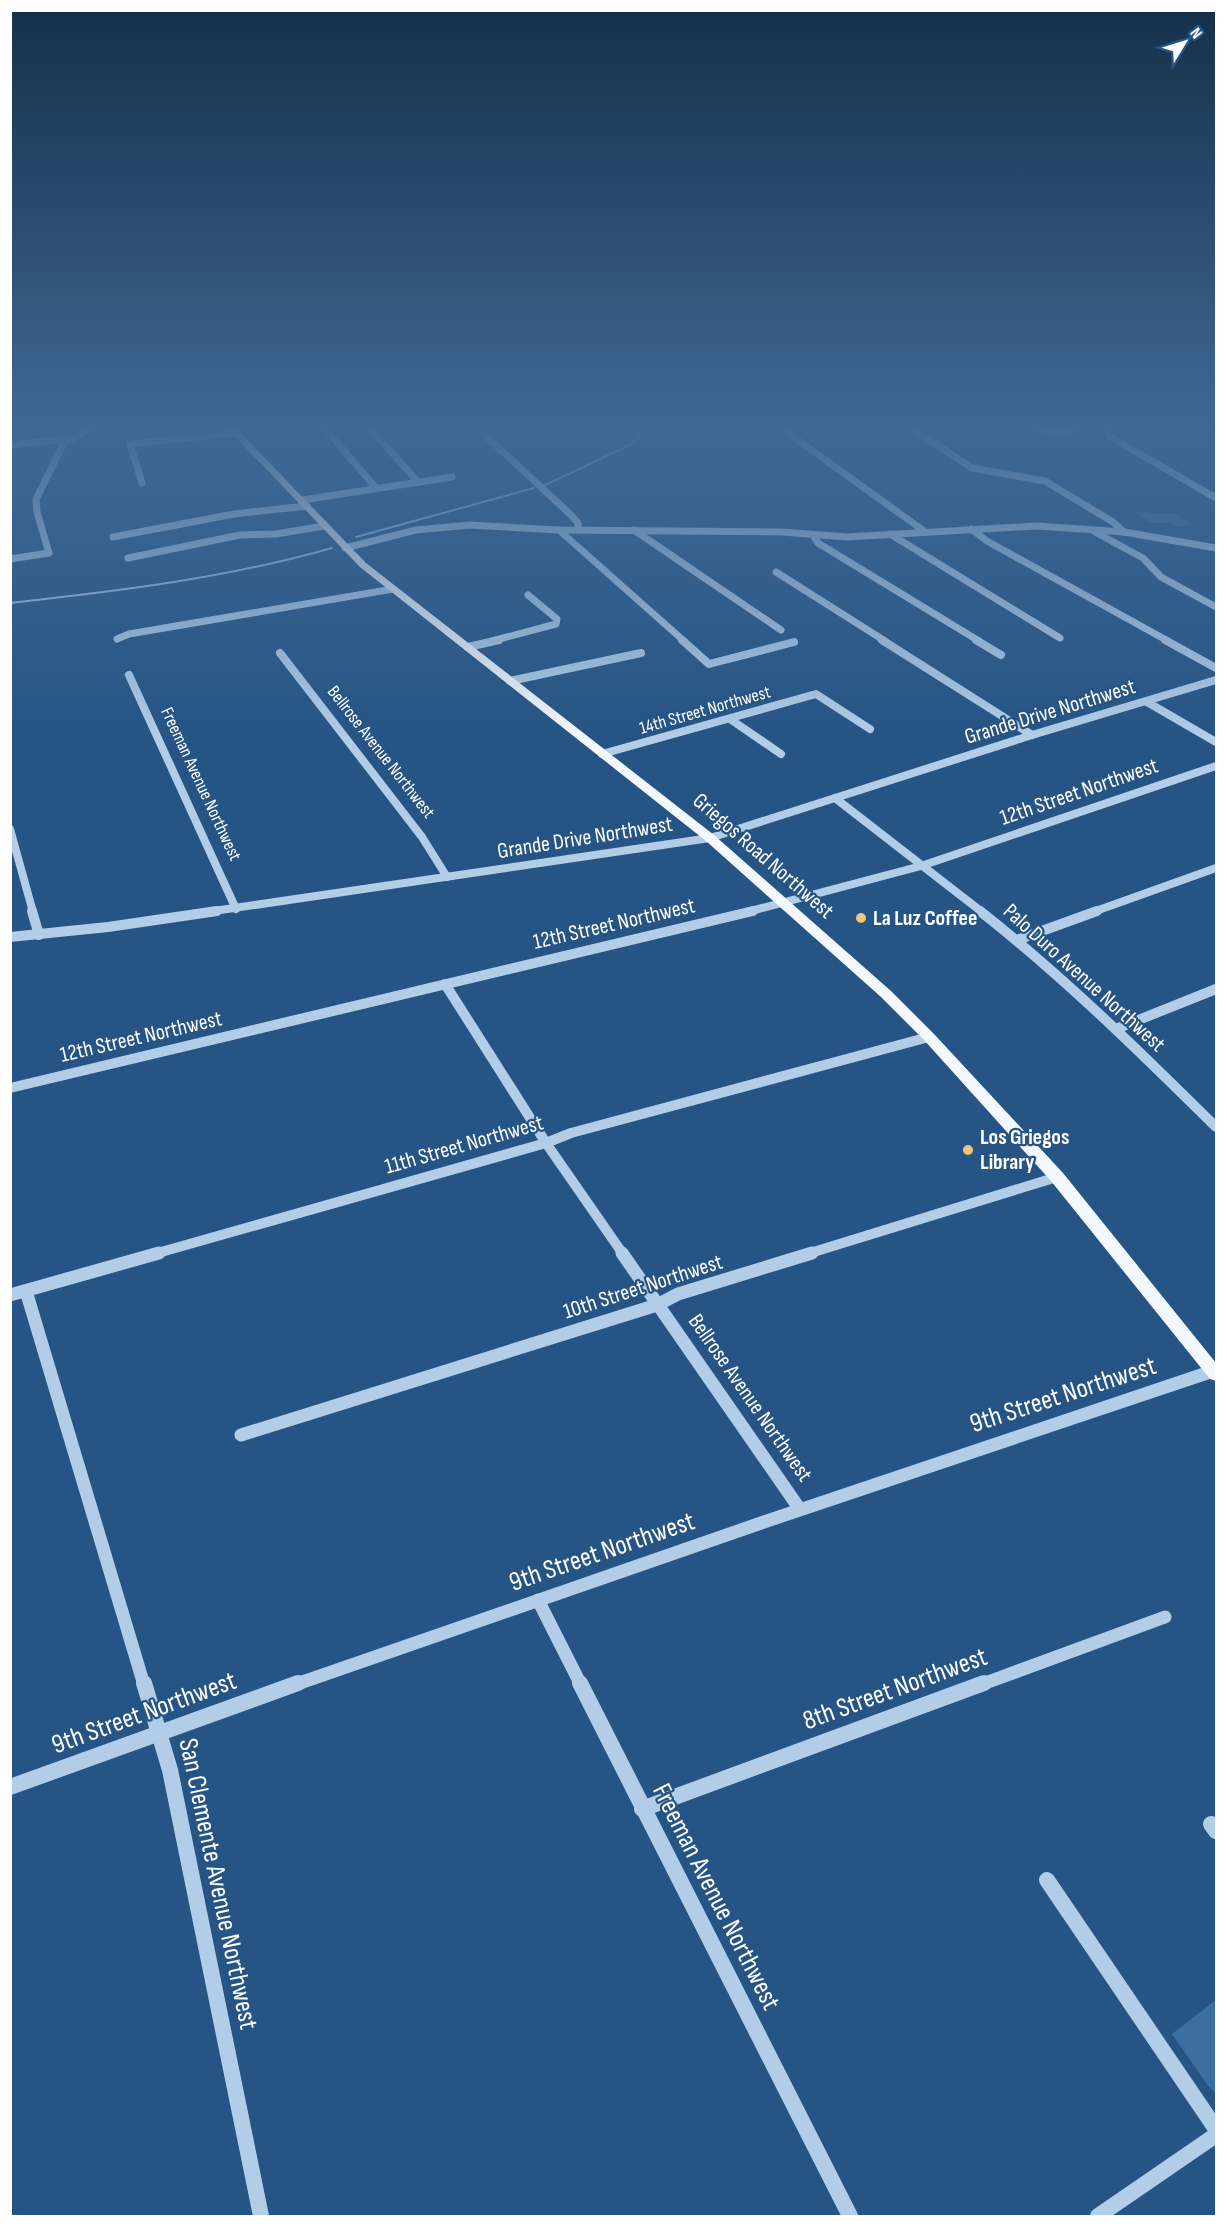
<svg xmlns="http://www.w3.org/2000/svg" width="1227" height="2227" font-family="'Sofia Sans Condensed',sans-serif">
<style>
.green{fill:#3b6fa2}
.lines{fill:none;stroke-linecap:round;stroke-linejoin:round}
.stream{stroke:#a5c8e8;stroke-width:2}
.minor-far4{stroke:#b1cde8;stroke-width:7}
.minor-far3{stroke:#b1cde8;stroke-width:8}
.minor-far2{stroke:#b1cde8;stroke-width:10}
.minor-far1{stroke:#b1cde8;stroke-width:13}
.minor{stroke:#b1cde8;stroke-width:16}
.major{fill:#f3f8fe;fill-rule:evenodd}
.poi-dot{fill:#f1c676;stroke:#265585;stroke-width:2}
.labels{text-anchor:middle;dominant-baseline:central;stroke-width:4.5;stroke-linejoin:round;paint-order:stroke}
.far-street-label{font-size:18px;fill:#fff;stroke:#265585}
.street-label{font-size:22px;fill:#fff;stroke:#265585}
.poi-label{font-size:22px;font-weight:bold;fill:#fff;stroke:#265585;text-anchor:start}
.near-street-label{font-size:27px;fill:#fff;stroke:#265585}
</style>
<rect width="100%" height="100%" fill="#265585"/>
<g class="green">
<path d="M1145 511 1156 514 1173 513 1193 525 1177 527 1170 523H1152L1135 512Z"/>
<path d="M1216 2000V2093L1209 2087 1172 2034Z"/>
</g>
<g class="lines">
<g class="stream">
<path d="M543 486 632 444 649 425"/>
<path d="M356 537 534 488"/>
<path d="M10 603C118 591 227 578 332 548"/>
</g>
<g class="minor-far4">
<path d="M322 425 376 488"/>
<path d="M367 425 418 482"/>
<path d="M474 425 571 515 578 523V530"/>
<path d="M777 425 924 531"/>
<path d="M907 425 972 468 1045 481 1113 522 1124 532"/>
<path d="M1026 425 1049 432 1073 431 1078 425"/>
<path d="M1086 425H1101"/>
<path d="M1104 425 1109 436 1216 498"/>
<path d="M10 445 69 439"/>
<path d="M142 483 130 444 235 433"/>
<path d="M302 500 452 477"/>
<path d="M971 529 987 541 1168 641"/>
<path d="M559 530 684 641"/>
<path d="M634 530 781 630"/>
<path d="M1095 532 1143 558 1161 577 1216 607"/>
<path d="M890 534 1060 638"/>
<path d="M813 535 818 543 979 641"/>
<path d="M113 537 234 514 307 506"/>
<path d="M345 548 416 530 470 525 559 530 782 532 847 537 1037 526 1124 532 1216 548"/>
<path d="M128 558 240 535 276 534 324 526"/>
<path d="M10 559 49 553 37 512 36 499 64 443 98 425"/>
<path d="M776 572 885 641"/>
<path d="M117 639 129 634 393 589"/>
<path d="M492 641 556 624 557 619 528 595"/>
</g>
<g class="minor-far3">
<path d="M682 640 709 664 794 642"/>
<path d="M882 640 1032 735"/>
<path d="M976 640 1001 655"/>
<path d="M1165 640 1216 668"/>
<path d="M468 647 499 640"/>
<path d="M280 653 422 837 447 877"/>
<path d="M129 675 236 909"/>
<path d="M510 681 641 653"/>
<path d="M1147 702 1216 742"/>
<path d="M730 719 781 754"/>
<path d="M602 754 816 694 870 729"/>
<path d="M835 798 982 912"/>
<path d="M10 829 33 912"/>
<path d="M207 912 710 838 1032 735 1216 680"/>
<path d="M747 912 921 866 1216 766"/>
<path d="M1093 912 1216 868"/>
</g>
<g class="minor-far2">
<path d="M32 911 39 935"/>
<path d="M980 911C1064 977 1140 1052 1216 1127"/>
<path d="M10 937 108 927 217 911"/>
<path d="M1017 940 1097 911"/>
<path d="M445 984 546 1143 623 1254"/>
<path d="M1116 1029 1216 989"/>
<path d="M10 1088 753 911"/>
<path d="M154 1254 546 1143 571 1133 929 1037"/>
<path d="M807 1254 1057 1177"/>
</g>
<g class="minor-far1">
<path d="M622 1253 799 1508"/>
<path d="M26 1291 144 1685"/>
<path d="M10 1295 159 1253"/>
<path d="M241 1435 657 1305 678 1294 812 1253"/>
<path d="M538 1600 581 1685"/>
<path d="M294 1685 761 1523 1213 1371"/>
<path d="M980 1685 1165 1617"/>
</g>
<g class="minor">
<path d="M144 1683 170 1770 261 2216"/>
<path d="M580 1683 850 2216"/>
<path d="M10 1787 298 1683"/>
<path d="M642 1809 984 1683"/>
<path d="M1211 1824 1216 1831"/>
<path d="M1047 1880 1216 2129"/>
<path d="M1098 2216 1216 2135"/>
</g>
<path class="major" d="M224 425H233L366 563 714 835 891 991 934 1034 1063 1173 1216 1363V1381L1210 1379 1051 1181 924 1040 881 997 706 841 360 567Z"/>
</g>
<linearGradient id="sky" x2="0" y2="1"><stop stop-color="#152f49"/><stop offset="0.58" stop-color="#416894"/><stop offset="1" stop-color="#416894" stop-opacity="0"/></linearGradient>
<rect width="1227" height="737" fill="url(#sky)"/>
<g class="poi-dot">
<circle cx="861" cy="918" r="6"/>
<circle cx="968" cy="1150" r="6"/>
</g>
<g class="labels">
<g class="far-street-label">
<text transform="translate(705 710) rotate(-16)">14th Street Northwest</text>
<text transform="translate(381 752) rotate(52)">Bellrose Avenue Northwest</text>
<text transform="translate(201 784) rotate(65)">Freeman Avenue Northwest</text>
</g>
<g class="street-label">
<text transform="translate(1050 712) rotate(-17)">Grande Drive Northwest</text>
<text transform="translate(1079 792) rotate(-19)">12th Street Northwest</text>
<text transform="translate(585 838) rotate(-9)">Grande Drive Northwest</text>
<text transform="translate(763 856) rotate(41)">Griegos Road Northwest</text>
<text transform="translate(614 924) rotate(-13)">12th Street Northwest</text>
<text transform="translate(1084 978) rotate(42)">Palo Duro Avenue Northwest</text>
<text transform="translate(141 1037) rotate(-13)">12th Street Northwest</text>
<text transform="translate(464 1145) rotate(-16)">11th Street Northwest</text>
<text transform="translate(643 1287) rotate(-18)">10th Street Northwest</text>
<text transform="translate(750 1398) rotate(55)">Bellrose Avenue Northwest</text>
</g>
<g class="poi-label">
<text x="873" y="918">La Luz Coffee</text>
<text x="980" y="1137">Los Griegos<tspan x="980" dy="25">Library</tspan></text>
</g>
<g class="near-street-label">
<text transform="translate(1063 1395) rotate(-18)">9th Street Northwest</text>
<text transform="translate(602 1552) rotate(-19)">9th Street Northwest</text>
<text transform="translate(895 1689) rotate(-20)">8th Street Northwest</text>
<text transform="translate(144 1713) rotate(-20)">9th Street Northwest</text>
<text transform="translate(218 1884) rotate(78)">San Clemente Avenue Northwest</text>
<text transform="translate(716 1897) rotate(63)">Freeman Avenue Northwest</text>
</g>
</g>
<rect width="1227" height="2227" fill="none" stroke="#ffffff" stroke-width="24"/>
<g transform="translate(1185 42) rotate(52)" stroke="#265585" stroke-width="4.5" paint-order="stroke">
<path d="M0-4.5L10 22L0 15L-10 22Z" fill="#ffffff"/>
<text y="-9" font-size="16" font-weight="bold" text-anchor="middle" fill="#ffffff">N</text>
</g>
</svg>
